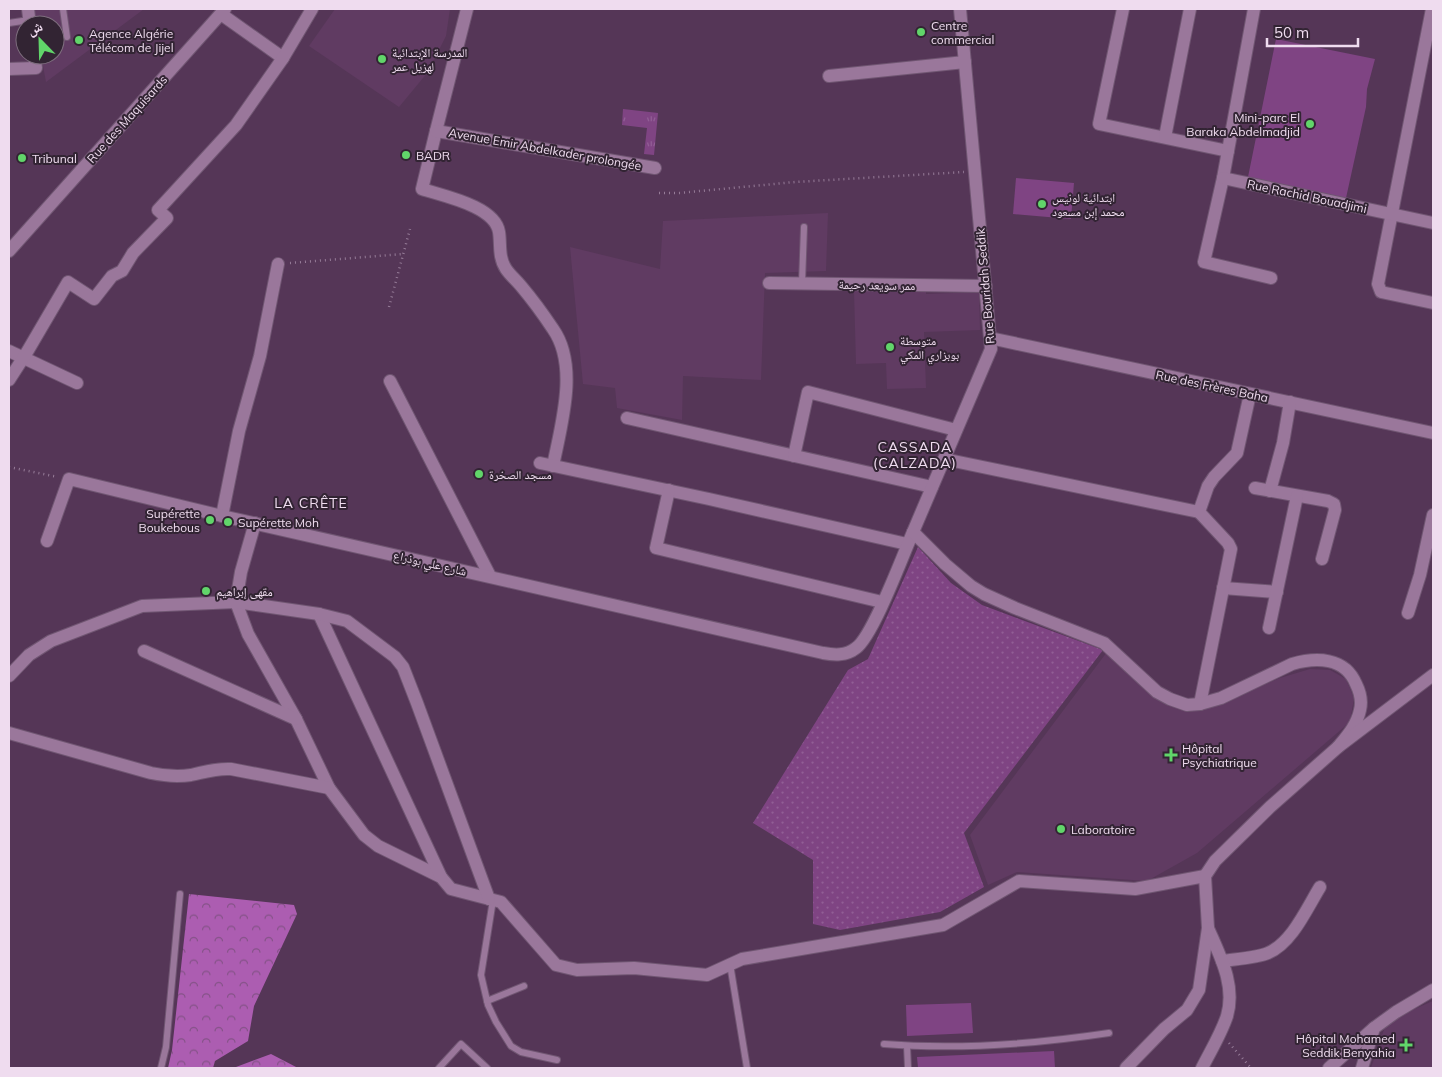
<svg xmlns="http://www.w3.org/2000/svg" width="1442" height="1077" font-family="Mulish,'Noto Naskh Arabic',sans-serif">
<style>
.built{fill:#603b62}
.grass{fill:url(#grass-tufts)}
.forest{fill:url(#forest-crowns)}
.garden{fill:url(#garden-dots)}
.pitch{fill:#7f4483}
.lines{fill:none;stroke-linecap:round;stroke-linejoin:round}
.service-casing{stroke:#705672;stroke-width:8}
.minor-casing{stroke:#705672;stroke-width:14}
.secondary-casing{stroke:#705672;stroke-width:14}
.path{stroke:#967c98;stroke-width:2.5;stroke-dasharray:1 4;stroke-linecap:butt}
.service{stroke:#9a779b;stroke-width:6}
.minor{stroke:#9a779b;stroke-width:12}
.secondary{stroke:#9a779b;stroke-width:12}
.poi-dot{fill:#61d56a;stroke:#322433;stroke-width:2}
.labels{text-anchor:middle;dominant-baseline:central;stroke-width:4;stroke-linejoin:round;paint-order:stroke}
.poi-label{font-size:12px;fill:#efdcef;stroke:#322433;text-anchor:start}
.street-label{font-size:12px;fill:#efdcef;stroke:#322433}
.neighbourhood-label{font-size:14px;letter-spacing:1px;fill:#efdcef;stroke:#322433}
</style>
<defs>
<pattern id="grass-tufts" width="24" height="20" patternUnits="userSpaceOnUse" patternTransform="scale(1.25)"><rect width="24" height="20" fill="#7f4483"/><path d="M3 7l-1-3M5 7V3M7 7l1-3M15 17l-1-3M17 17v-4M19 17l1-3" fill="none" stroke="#915e95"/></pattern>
<pattern id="forest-crowns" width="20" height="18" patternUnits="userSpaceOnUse" patternTransform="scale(1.25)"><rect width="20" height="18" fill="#ac5db1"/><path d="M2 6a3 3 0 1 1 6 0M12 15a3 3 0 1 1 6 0" fill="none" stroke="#845287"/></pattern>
<pattern id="garden-dots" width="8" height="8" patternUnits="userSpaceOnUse" patternTransform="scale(1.25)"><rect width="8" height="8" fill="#7f4483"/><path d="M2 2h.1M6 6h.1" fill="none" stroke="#915e95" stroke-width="1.8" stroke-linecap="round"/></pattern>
</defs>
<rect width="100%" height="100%" fill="#553657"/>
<g class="built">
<path d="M33 9H144L46 82 41 55H55V25H36Z"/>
<path d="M335 9H450L446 36 428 72 399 107 309 46Z"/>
<path d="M828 213 826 271 765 273 761 380 683 376 682 420 617 408 615 388 583 384 570 247 660 269 663 221Z"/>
<path d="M926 289V294L979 292 980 330 924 332 926 388 887 389 886 363 856 364 854 291Z"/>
<path d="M1107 652 1157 698 1206 707 1280 678 1310 669 1330 670 1346 679 1354 698 1350 722 1197 853 1147 881 1017 872 988 885 970 835Z"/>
<path d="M1433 1001V1068H1371L1387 1021Z"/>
</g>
<path class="grass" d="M623 109 658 113 654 155 644 154 647 128 622 125Z"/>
<g class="forest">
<path d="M189 894 294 905 297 914 254 1006 248 1041 215 1061 213 1068H168L172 1050Z"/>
<path d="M271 1054 298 1068H236V1067Z"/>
</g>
<path class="garden" d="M918 547 951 583 982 605 1103 650 964 833 984 887 940 912 840 930 813 924V860L753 823 848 670 868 659Z"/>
<g class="pitch">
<path d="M1276 39 1375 59 1367 89 1366 107 1346 198 1248 177Z"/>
<path d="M1016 178 1074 183 1071 219 1013 214Z"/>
<path d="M971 1003 973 1033 907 1036 906 1005Z"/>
<path d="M1054 1051 1055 1068H918L917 1057Z"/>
</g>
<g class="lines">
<defs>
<g id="service">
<path d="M63 9 67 37"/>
<path d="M9 23 29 20"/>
<path d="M802 283 804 227"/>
<path d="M493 900 481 975 488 1005 496 1022 511 1046 521 1052 557 1060"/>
<path d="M730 964 747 1068"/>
<path d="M487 1001 524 986"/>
<path d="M884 1044C958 1050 1035 1044 1109 1033"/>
<path d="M907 1046 908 1068"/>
<path d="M161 1068 166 1047 180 894"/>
<path d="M439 1068 461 1044 487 1068"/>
</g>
<g id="minor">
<path d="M28 9 30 25"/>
<path d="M467 9 436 131 422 189C443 196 495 206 499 232 501 244 498 257 506 269 510 275 516 280 521 286 532 299 543 314 553 329 579 366 561 425 553 466"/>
<path d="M1123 9 1099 124 1228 151"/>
<path d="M1254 9 1223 178 1204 262 1271 278"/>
<path d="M1432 9 1378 284 1381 292 1433 303"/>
<path d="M221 14 283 58"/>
<path d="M9 69 36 68 34 55"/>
<path d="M829 76 965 62"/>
<path d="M436 131 655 168"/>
<path d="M1165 137 1190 9"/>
<path d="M1223 178 1433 223"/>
<path d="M769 283 986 286"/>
<path d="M990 338 1433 433"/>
<path d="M9 351 77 383"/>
<path d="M9 380 27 352 68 282 94 299 112 276 122 271 133 253 167 218 158 210 236 125 283 58 312 9"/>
<path d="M390 381 490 576"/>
<path d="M627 418 932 487"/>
<path d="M794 456 808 392 956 430"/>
<path d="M944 459 1199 512"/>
<path d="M540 463 709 499 907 544"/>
<path d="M1255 488 1328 501 1334 504 1335 510 1322 559"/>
<path d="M669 490 656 548 882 602"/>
<path d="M1270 491 1283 443 1290 402"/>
<path d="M222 516 239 431 260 356 278 264"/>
<path d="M255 523 241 572 236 602 248 634 296 719 329 788 364 835 378 846 441 877 451 889 501 902 556 965 577 970 634 968 707 975 742 959 943 925 1019 881 1135 889 1205 876"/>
<path d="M47 541 69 479 222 516 823 653C834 655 846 656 856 648 873 636 903 555 913 532"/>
<path d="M1223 588 1277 592"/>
<path d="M1408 613 1420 575 1433 515"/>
<path d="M319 614 441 877"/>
<path d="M1269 628 1297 496"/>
<path d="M144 651 296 719"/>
<path d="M9 676 29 655 51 641 142 606 236 602 319 614 347 621 395 657 403 667 417 703 489 899"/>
<path d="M1200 704 1231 549 1228 543 1199 512 1208 486 1214 477 1237 453 1250 394"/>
<path d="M9 733 151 773C165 776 178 777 191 775 205 772 216 768 231 769L329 788"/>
<path d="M1222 961C1235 959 1257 958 1268 953 1292 943 1307 908 1320 887"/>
<path d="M1362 1068 1374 1028"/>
</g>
<g id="secondary">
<path d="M960 9 991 349 913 532 945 564 971 586 984 594 1015 608 1104 643 1157 692 1170 699 1187 705 1200 704 1221 698 1292 664C1316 657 1345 657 1356 684 1360 692 1362 702 1360 710 1357 725 1347 736 1338 747"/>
<path d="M9 251 225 9"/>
<path d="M1126 1068 1164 1029 1187 1010 1199 990 1208 928 1205 876 1215 861 1270 807 1338 747 1433 675"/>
<path d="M1202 1068C1210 1052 1221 1034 1227 1016 1236 985 1220 956 1208 928"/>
<path d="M1329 1068 1374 1028 1396 1012 1433 990"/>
</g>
</defs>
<use href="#service" class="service-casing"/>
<use href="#minor" class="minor-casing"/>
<use href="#secondary" class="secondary-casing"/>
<g class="path">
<path d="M659 193H679L795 182 964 172"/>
<path d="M290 263 403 254"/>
<path d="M389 307 410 229"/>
<path d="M9 467 58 477"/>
<path d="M1229 1043 1251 1068"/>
</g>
<use href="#service" class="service"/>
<use href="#minor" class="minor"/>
<use href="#secondary" class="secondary"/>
</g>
<g class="poi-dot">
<circle cx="921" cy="32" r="5"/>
<circle cx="79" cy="40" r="5"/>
<circle cx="382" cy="59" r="5"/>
<circle cx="1310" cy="124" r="5"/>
<circle cx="406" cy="155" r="5"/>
<circle cx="22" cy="158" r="5"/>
<circle cx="1042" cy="204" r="5"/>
<circle cx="890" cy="347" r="5"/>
<circle cx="479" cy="474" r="5"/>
<circle cx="210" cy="520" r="5"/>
<circle cx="228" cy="522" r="5"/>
<circle cx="206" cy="591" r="5"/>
<path d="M1168.5 747.5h5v5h5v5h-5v5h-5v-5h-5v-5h5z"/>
<circle cx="1061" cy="829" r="5"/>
<path d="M1403.5 1037.5h5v5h5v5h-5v5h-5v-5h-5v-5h5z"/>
</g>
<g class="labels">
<g class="poi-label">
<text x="931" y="25">Centre<tspan x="931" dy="14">commercial</tspan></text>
<text x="89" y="33">Agence Algérie<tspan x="89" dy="14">Télécom de Jijel</tspan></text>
<text x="392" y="52">المدرسة الإبتدائية<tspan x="392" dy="14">لهزيل عمر</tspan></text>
<text x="1300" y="117" text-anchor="end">Mini-parc El<tspan x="1300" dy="14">Baraka Abdelmadjid</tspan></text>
<text x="416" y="155">BADR</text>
<text x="32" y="158">Tribunal</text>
<text x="1052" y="197">ابتدائية لونيس<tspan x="1052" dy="14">محمد إبن مسعود</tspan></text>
<text x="900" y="340">متوسطة<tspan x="900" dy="14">بوبزاري المكي</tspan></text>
<text x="489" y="474">مسجد الصخرة</text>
<text x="200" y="513" text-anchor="end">Supérette<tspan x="200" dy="14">Boukebous</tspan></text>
<text x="238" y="522">Supérette Moh</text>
<text x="216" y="591">مقهى إبراهيم</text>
<text x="1182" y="748">Hôpital<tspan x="1182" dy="14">Psychiatrique</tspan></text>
<text x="1071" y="829">Laboratoire</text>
<text x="1395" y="1038" text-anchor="end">Hôpital Mohamed<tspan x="1395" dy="14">Seddik Benyahia</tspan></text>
</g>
<g class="street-label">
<text transform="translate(127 119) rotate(-48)">Rue des Maquisards</text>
<text transform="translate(545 149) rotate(10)">Avenue Emir Abdelkader prolongée</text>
<text transform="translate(1307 196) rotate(12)">Rue Rachid Bouadjimi</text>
<text transform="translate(877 285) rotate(1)">ممر سويعد رحيمة</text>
<text transform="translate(985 286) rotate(-95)">Rue Bouridah Seddik</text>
<text transform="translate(1212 386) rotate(12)">Rue des Frères Baha</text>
<text transform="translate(430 563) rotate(13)">شارع علي بوذراع</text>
</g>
<g class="neighbourhood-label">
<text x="915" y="447">CASSADA<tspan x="915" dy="16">(CALZADA)</tspan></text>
<text x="311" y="503">LA CRÊTE</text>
</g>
</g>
<rect width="1442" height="1077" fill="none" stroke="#efdcef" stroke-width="20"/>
<g transform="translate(40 40) rotate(337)"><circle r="24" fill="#322433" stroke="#7e6e7e"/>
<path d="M0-4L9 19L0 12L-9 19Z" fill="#61d56a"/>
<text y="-8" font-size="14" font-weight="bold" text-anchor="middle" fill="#efdcef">ش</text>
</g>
<path d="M1267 38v8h91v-8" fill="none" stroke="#efdcef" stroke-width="2.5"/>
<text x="1274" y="38" font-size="15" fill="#efdcef" stroke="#322433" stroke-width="4" paint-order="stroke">50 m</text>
</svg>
